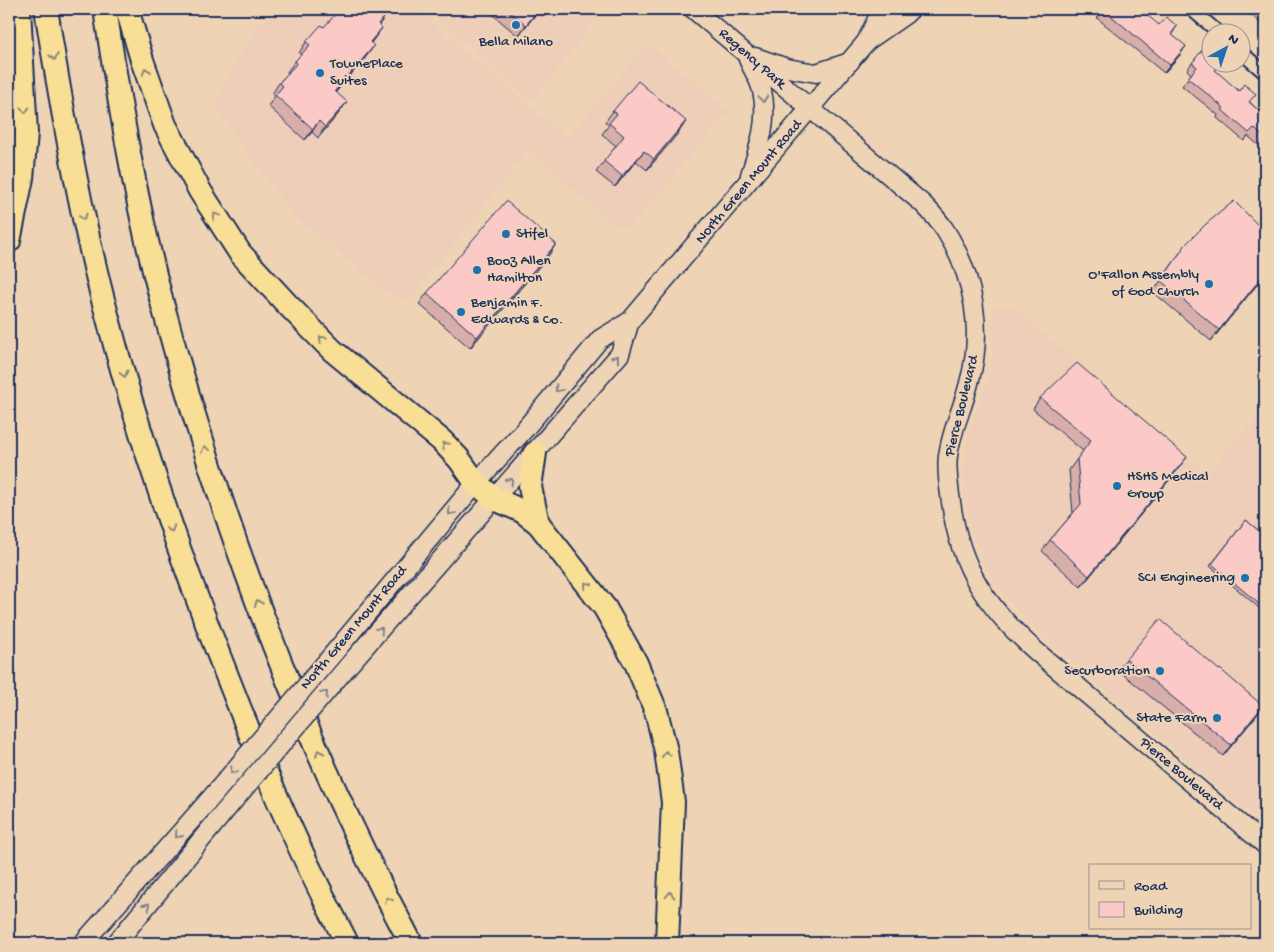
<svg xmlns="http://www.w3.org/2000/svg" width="1274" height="952" font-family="'Gochi Hand',sans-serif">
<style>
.built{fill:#eeceb8}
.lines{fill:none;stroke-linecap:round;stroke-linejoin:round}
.street-casing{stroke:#1b2f5e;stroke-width:16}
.secondary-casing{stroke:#1b2f5e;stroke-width:21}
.highway-casing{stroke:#1b2f5e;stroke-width:26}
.street{stroke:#eed4b5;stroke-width:12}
.secondary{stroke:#eed4b5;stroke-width:18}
.highway{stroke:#f9df96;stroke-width:22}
.secondary-bridge-casing{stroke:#1b2f5e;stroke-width:21;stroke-linecap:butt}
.secondary-bridge{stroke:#eed4b5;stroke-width:18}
.wall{fill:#d8aeab;stroke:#1b2f5e}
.shaded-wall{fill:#b08d8b;stroke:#1b2f5e}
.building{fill:#fbcac7;stroke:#1b2f5e}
.oneway{stroke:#8a877a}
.oneway2{stroke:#84828a}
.poi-dot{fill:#1f6fb2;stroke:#eed4b5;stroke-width:2}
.labels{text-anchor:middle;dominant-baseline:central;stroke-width:4;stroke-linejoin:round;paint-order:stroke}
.poi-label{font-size:15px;fill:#1b2f5e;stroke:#eed4b5;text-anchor:start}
.street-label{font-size:15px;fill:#1b2f5e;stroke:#eed4b5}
</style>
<rect width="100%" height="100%" fill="#eed4b5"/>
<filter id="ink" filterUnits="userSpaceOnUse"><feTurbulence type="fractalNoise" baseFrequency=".02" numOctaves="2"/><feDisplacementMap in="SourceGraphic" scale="10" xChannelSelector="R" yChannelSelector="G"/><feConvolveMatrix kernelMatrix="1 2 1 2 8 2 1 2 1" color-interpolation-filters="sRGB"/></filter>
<g filter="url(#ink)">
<g class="built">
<path d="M268 9H416L567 138 648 43 729 111 630 228 609 222 529 149 414 295 401 304 292 214 216 109 221 86Z"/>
<path d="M426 9H605L533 102Z"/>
<path d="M1012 306 1207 473 1265 407V827L1050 642 1021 615 999 588 985 564 973 535 964 499 963 467 968 433 986 387 992 363V308Z"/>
</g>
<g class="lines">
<defs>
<g id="street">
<path d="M1191 9 1218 32"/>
<path d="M1242 53 1265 73"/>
</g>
<g id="secondary">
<path d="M693 9 923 204C931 212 939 221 945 230 974 276 984 331 969 383 963 408 951 431 948 456 946 471 949 487 951 502 960 569 987 608 1037 652L1265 845"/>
<path d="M867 41 906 14 911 9"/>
<path d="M755 57 787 68 816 73 850 62"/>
<path d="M748 59C752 69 760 80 762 91 769 119 759 148 750 175"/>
<path d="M333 654 476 483 524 430 600 339 630 321 866 42 882 9"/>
<path d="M348 666 620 354 630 321"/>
<path d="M83 943 210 799"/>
<path d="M116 943 225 811"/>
</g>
<g id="highway">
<path d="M46 9C61 105 78 201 102 296 136 429 180 559 231 686 265 774 303 860 347 943"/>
<path d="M105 9C120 108 137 209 163 306 222 526 303 743 411 943"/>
<path d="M127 9 142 60 165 125 200 191 240 253 286 303 332 350 442 441 459 459 476 483 495 499 522 511 538 523 605 608 636 663 656 711 666 751 673 802 667 943"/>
<path d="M9 241 22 178 26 133 19 9"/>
<path d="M535 453 530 487 538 523"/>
</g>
</defs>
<use href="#street" class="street-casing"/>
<use href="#secondary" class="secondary-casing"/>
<use href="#highway" class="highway-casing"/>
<use href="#street" class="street"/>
<use href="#secondary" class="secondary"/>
<use href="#highway" class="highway"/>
<defs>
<g id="secondary-bridge">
<path d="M210 799 333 654"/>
<path d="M225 811 348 666"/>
</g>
</defs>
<use href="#secondary-bridge" class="secondary-bridge-casing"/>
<use href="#secondary-bridge" class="secondary-bridge"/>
</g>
<g class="wall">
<path d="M496 9H540L518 36 492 14Z"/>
<path d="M1104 9 1159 25 1177 26 1172 34 1180 55 1164 73 1097 18Z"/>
<path d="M1244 9H1265V27Z"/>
<path d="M386 15 379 25 374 39 371 43 366 57 336 92 339 113 318 138 312 132 305 140 268 106 275 96 272 94 279 83 288 73 287 72 295 61 301 55 299 53 306 42 324 27Z"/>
<path d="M1192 63 1220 64 1215 71 1265 116V151L1248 136 1244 141 1217 118 1218 115 1182 86 1191 74 1187 70Z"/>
<path d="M613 111 686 121 679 132 647 170 636 161 615 187 596 172 616 146 602 134 609 125 605 122Z"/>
<path d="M1257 224 1265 231V275L1211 341 1153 292 1186 244Z"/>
<path d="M549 255 470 348 419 304 427 293Z"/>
<path d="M1040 398 1179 468 1081 587 1042 551 1050 540 1073 513 1069 470 1083 451 1033 409Z"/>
<path d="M1246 520 1265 536V613L1210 566Z"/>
<path d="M1126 659 1263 706 1256 716 1223 756 1118 670Z"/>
</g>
<g class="shaded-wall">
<path d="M539 9H540L518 36 526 25Z"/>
<path d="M382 28 374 39 362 53 370 42Z"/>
<path d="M374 46 366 57 327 102 335 91Z"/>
<path d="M1186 46 1180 55 1164 73 1170 65Z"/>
<path d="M347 102 339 113 318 138 325 127Z"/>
<path d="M319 121 312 132 305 140 313 129Z"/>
<path d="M686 121 679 132 647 170 654 159Z"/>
<path d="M644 151 636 161 615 187 622 176Z"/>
<path d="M556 244 549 255 470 348 477 337Z"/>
<path d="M1265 273V275L1211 341 1219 330Z"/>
<path d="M1187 457 1179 468 1081 587 1089 576Z"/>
<path d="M1263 706 1256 716 1223 756 1231 745Z"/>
</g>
<g class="building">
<path d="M340 9H378L386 15 378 24 382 28 370 42 374 46 335 91 347 102 325 127 319 121 313 129 275 95 283 86 279 83 297 63 295 61 310 45 306 42 321 25 324 27Z"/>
<path d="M506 9H539L526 25Z"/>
<path d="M1103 9H1140L1159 25 1166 17 1177 26 1171 34 1186 46 1170 65Z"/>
<path d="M1258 9H1265V15Z"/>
<path d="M1202 50 1212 57V62H1218L1220 64 1215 70 1239 91 1244 84 1256 94 1249 102 1265 116V139L1254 128 1249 133 1222 110 1224 108 1188 78 1197 67 1192 63Z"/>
<path d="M638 81 686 121 654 159 644 151 622 176 604 161 624 136 609 123 617 114 613 111Z"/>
<path d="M506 201 556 244 477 337 427 293Z"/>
<path d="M1234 201 1257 224 1265 231V273L1219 330 1161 281 1186 244 1206 224Z"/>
<path d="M1077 363 1187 457 1089 576 1050 540 1081 504 1077 459 1091 440 1040 398Z"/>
<path d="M1246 520 1265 536V609L1212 564Z"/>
<path d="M1160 619 1219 670 1220 669 1263 706 1231 745 1126 659Z"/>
</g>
<defs><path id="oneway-chevron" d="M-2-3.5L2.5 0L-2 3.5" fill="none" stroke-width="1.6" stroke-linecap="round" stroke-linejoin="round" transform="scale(1.25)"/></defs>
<g class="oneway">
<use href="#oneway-chevron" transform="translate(54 57) rotate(80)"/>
<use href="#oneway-chevron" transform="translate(146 71) rotate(-110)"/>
<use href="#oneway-chevron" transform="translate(25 110) rotate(88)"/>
<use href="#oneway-chevron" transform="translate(216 216) rotate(-123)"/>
<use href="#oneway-chevron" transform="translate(83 217) rotate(77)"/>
<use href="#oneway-chevron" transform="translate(322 339) rotate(-135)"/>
<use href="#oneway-chevron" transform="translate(124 374) rotate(75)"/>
<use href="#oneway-chevron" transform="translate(445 445) rotate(-135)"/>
<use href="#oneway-chevron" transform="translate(205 449) rotate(-107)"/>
<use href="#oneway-chevron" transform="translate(171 529) rotate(70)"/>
<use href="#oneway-chevron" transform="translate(587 585) rotate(-128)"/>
<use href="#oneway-chevron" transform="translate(258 603) rotate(-112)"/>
<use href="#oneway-chevron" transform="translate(319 753) rotate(-114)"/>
<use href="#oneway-chevron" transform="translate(666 754) rotate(-100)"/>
<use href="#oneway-chevron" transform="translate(670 895) rotate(-88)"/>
<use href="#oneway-chevron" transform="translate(388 900) rotate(-116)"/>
</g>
<g class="oneway2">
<use href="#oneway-chevron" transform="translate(763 99) rotate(85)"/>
<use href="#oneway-chevron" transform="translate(616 358) rotate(-54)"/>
<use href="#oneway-chevron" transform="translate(558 389) rotate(130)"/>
<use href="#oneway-chevron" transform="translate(510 481) rotate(-49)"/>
<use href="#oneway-chevron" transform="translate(451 512) rotate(130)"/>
<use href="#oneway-chevron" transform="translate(380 630) rotate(-49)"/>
<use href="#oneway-chevron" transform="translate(325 694) rotate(-49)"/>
<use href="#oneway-chevron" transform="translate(233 771) rotate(131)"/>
<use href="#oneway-chevron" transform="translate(178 835) rotate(131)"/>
<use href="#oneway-chevron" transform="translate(147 906) rotate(-51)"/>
</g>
</g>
<g class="poi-dot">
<circle cx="516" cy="25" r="5"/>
<circle cx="320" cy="73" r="5"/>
<circle cx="506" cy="234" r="5"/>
<circle cx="477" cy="270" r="5"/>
<circle cx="1209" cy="284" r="5"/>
<circle cx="461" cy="312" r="5"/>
<circle cx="1117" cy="486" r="5"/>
<circle cx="1245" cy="578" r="5"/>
<circle cx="1160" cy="671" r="5"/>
<circle cx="1217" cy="718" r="5"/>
</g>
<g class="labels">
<g class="poi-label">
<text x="516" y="42" text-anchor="middle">Bella Milano</text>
<text x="330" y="64">TownePlace<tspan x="330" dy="17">Suites</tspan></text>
<text x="516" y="234">Stifel</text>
<text x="487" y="261">Booz Allen<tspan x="487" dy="17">Hamilton</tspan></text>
<text x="1199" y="275" text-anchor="end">O'Fallon Assembly<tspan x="1199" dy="17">of God Church</tspan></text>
<text x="471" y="303">Benjamin F.<tspan x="471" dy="17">Edwards &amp; Co.</tspan></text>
<text x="1127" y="477">HSHS Medical<tspan x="1127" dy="17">Group</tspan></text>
<text x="1235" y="578" text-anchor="end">SCI Engineering</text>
<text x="1150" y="671" text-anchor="end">Securboration</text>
<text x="1207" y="718" text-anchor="end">State Farm</text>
</g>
<g class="street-label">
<text transform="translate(752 59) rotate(41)">Regency Park</text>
<text transform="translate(749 182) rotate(-50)">North Green Mount Road</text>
<text transform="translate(962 406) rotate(-76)">Pierce Boulevard</text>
<text transform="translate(354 628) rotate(-50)">North Green Mount Road</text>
<text transform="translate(1181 774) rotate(40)">Pierce Boulevard</text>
</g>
</g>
<rect width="1274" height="952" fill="none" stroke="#eed4b5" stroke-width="30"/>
<rect x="15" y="15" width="1244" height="922" fill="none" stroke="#1b2f5e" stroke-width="2" filter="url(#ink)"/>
<rect x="1089" y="864" width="162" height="65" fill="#eed4b5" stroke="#9a9292"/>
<rect x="1099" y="881" width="25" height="8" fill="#eed4b5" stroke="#9a9292"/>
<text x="1134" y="890" font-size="15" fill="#1b2f5e">Road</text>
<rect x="1099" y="902" width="25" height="15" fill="#fbcac7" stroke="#9a9292"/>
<text x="1134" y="914" font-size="15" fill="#1b2f5e">Building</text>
<g transform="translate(1226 48) rotate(40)"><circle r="24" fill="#eed4b5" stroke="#9a9292"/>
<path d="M0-4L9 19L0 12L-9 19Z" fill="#1f6fb2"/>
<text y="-8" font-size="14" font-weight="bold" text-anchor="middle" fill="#1b2f5e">N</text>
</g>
</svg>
